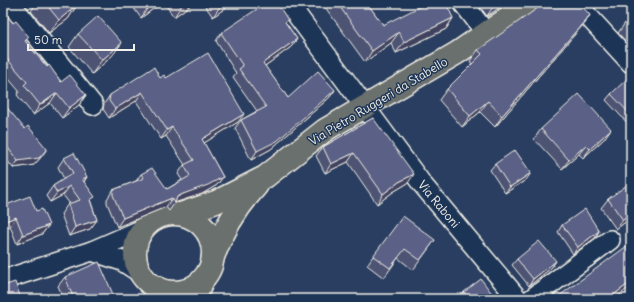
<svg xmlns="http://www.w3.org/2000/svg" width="634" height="302" font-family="Delius,sans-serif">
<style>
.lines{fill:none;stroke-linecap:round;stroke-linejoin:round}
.minor-casing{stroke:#f4f1e8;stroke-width:22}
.major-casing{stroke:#f4f1e8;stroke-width:25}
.highway-casing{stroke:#f4f1e8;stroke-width:25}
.minor{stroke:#1d3557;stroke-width:19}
.major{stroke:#6b706d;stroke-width:22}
.highway{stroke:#6b706d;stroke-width:22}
.wall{fill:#4d5373;stroke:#f4f1e8}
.shaded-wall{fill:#3f435e;stroke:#f4f1e8}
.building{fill:#5a6086;stroke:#f4f1e8}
.labels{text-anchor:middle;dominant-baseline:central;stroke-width:3;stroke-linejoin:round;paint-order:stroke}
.street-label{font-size:12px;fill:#f4f1e8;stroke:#1d3557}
</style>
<rect width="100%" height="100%" fill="#293e60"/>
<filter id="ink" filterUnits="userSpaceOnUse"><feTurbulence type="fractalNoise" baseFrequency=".025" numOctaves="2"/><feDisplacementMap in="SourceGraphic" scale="8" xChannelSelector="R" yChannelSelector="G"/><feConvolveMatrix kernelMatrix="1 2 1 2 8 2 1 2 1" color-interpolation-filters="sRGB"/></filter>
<g filter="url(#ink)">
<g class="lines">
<defs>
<g id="minor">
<path d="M10 3 93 105"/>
<path d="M288 3 422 184 518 299"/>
<path d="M463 3 486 33"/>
<path d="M576 3 631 63"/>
<path d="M92 251 122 261 142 274"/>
<path d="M3 280 92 251 145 228"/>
<path d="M531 299 610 240"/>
</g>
<g id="major">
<path d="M181 214 216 202 265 177 325 130 457 53 530 3"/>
<circle cx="174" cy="253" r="39"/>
<path d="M213 257C223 230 238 206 257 185"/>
</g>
<g id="highway">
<path d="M156 287 161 299"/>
<path d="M194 299 203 280"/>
</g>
</defs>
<use href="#minor" class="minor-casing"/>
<use href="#major" class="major-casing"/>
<use href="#highway" class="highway-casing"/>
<use href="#minor" class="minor"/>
<use href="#major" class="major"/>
<use href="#highway" class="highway"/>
</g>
<g class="wall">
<path d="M35 3H76L77 5 68 19 49 33 31 11 36 4Z"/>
<path d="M130 3H161L141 18Z"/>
<path d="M164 3H193L174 17Z"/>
<path d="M203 3H232L213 17Z"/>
<path d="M322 3H367L383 25 453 18 446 29 396 53 391 43 365 62Z"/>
<path d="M477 3H506L487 16Z"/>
<path d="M3 11 26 42 47 67 61 82 86 95 79 105 62 118 50 103 33 115 17 95 19 91 3 72Z"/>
<path d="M590 15 582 26 495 127 480 112 462 127 439 100 447 89 472 64 470 61 478 50Z"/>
<path d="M631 18V47L618 33 625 23Z"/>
<path d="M286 23 297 39 291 47 265 66 288 98 335 90 329 98 271 149 251 160 235 128 241 120 257 111 233 77 236 73 216 41 221 33Z"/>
<path d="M78 34 112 56 92 74 69 47Z"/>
<path d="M160 78H166L238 122 204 143 223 177 217 185 202 194 177 202 174 204 169 211 166 207 117 227 107 203V199L113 190 136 181 141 174 167 189 182 180 178 174 184 165H185L166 136 161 139 136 101 109 118 103 109 104 104 110 95Z"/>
<path d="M631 79V127L606 100 611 94Z"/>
<path d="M3 103 42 156 34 165 13 168 3 155Z"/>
<path d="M373 118 408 183 393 192 377 204 348 162 325 173 316 156 323 147Z"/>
<path d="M541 129 604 139 583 158 579 154 562 169 534 139Z"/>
<path d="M64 158 87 177 84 182 97 220 90 229 69 236 61 214 68 204H70L63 195 50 202 46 196 53 186 64 179 58 167Z"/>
<path d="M495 164 526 180 505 193 490 170Z"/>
<path d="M608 199 631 218 616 229 601 208Z"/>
<path d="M6 205 36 211 49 225 42 234 17 244 10 226Z"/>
<path d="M562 225 599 231 595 238 573 254 558 232Z"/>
<path d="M435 240 413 270 398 258 384 278 367 265 373 256Z"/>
<path d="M517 259 556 261 551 268 529 286 512 265Z"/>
<path d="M65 277 115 299H64L58 286Z"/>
<path d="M464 292 496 299H459Z"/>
</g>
<g class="shaded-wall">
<path d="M153 3H161L141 18 149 6Z"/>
<path d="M185 3H193L174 17 182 5Z"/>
<path d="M224 3H232L213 17 221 5Z"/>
<path d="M499 3H506L487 16 493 7Z"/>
<path d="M77 5 68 19 49 33 59 20Z"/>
<path d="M590 15 582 26 495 127 502 116Z"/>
<path d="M453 18 446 29 396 53 404 42Z"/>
<path d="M399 32 391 43 365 62 372 51Z"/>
<path d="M297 39 291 47 258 71 263 63Z"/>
<path d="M122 43 112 56 92 74 102 60Z"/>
<path d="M335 90 329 98 271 149 251 160 257 151Z"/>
<path d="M142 92 136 101 109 118 115 109Z"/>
<path d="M57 93 50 103 33 115 40 105Z"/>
<path d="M86 95 79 105 62 118 69 108Z"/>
<path d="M488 101 480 112 462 127 470 116Z"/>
<path d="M244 114 238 122 196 148 202 139Z"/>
<path d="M172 127 166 136 161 139 167 130Z"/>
<path d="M611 129 604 139 583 158 590 149Z"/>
<path d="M586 145 579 154 562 169 569 160Z"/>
<path d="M47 149 42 156 34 165 13 168 18 161Z"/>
<path d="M354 153 348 162 325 173 331 164Z"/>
<path d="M531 173 526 180 505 193 510 187Z"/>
<path d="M414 174 408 183 393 192 377 204 383 194 399 182Z"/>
<path d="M87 177 80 186 82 179Z"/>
<path d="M223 177 217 185 202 194 177 202 174 204 177 197 183 194Z"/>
<path d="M70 186 63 195 50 202 57 193Z"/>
<path d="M172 198 166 207 117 227 123 218Z"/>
<path d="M631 214V218L616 229 623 220Z"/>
<path d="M16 217 10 226 3 228V222Z"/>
<path d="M97 220 90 229 69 236 75 227Z"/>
<path d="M49 225 42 234 17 244 23 235Z"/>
<path d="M599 231 595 238 573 254 578 247Z"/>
<path d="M7 254 3 259V255Z"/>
<path d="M556 261 551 268 529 286 533 279Z"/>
<path d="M631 282V286L614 299H608Z"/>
</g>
<g class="building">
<path d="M45 3H76L77 5 59 20Z"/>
<path d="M146 3H153L149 6Z"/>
<path d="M181 3H185L182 5Z"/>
<path d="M219 3H224L221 5Z"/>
<path d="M266 3H277L288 20 285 22 297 39 263 63 288 98 318 71 335 90 277 141 257 151 241 120 266 107 239 69 243 66 221 33Z"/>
<path d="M337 3H367L383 25 427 3H446L453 18 404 42 399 32 372 51Z"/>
<path d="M491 3H499L493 7Z"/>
<path d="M545 3H579L590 15 502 116 488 101 470 116 447 89 482 54 478 50Z"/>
<path d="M3 11 13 23 16 21 29 37 25 41 47 67 49 65 61 82 70 75 86 95 69 108 57 93 40 105 24 85 27 82 3 54V44L6 41 3 38Z"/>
<path d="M98 16 122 43 102 60 78 34Z"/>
<path d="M631 18V30L625 23Z"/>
<path d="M208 53 244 114 202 139 223 177 208 185 183 194 177 197 175 203 172 198 123 218 113 195V190L144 178 141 174 152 168 167 189 190 176 184 165 194 160 172 127 167 130 142 92 115 109 109 101 110 95 154 67 160 78 164 75 166 78Z"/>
<path d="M629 77 631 79V115L611 94Z"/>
<path d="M579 94 611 129 590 149 586 145 569 160 541 129Z"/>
<path d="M3 103 25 129 28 126 47 149 39 158 18 161 5 144 7 143 3 138Z"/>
<path d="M373 118 414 174 399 182 383 194 354 153 331 164 323 147Z"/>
<path d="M515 150 531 173 510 187 495 164Z"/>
<path d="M74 153 87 177 82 179 95 197 90 200 97 220 75 227 68 204 80 200 70 186 57 193 53 186 73 173 64 158Z"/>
<path d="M631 182V214L623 220 608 199Z"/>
<path d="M30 196 36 211 42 209 49 225 23 235 16 217 3 222V199L6 205Z"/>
<path d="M585 209 599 231 578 247 562 225Z"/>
<path d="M403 216 435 240 420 260 405 249 390 268 373 256Z"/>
<path d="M539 241 556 261 533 279 517 259Z"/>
<path d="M631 243V282L608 299H555Z"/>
<path d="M3 244 7 254 3 255Z"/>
<path d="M99 262 115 299H74L65 277Z"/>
<path d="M481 279 496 299H469L464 292Z"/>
<path d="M15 282 21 299H3V286Z"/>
<path d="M43 297 44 299H38Z"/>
</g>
</g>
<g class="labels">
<g class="street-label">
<text transform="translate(378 101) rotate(-31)">Via Pietro Ruggeri da Stabello</text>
<text transform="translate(439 204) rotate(50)">Via Raboni</text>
</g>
</g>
<rect width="634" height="302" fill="none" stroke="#1d3557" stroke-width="16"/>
<rect x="8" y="8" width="618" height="286" fill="none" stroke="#f4f1e8" stroke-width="1.5" filter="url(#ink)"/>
<path d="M28 44v6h106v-6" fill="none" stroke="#f4f1e8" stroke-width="2"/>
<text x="34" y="44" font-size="12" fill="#f4f1e8" stroke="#1d3557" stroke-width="3" paint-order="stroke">50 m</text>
</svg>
